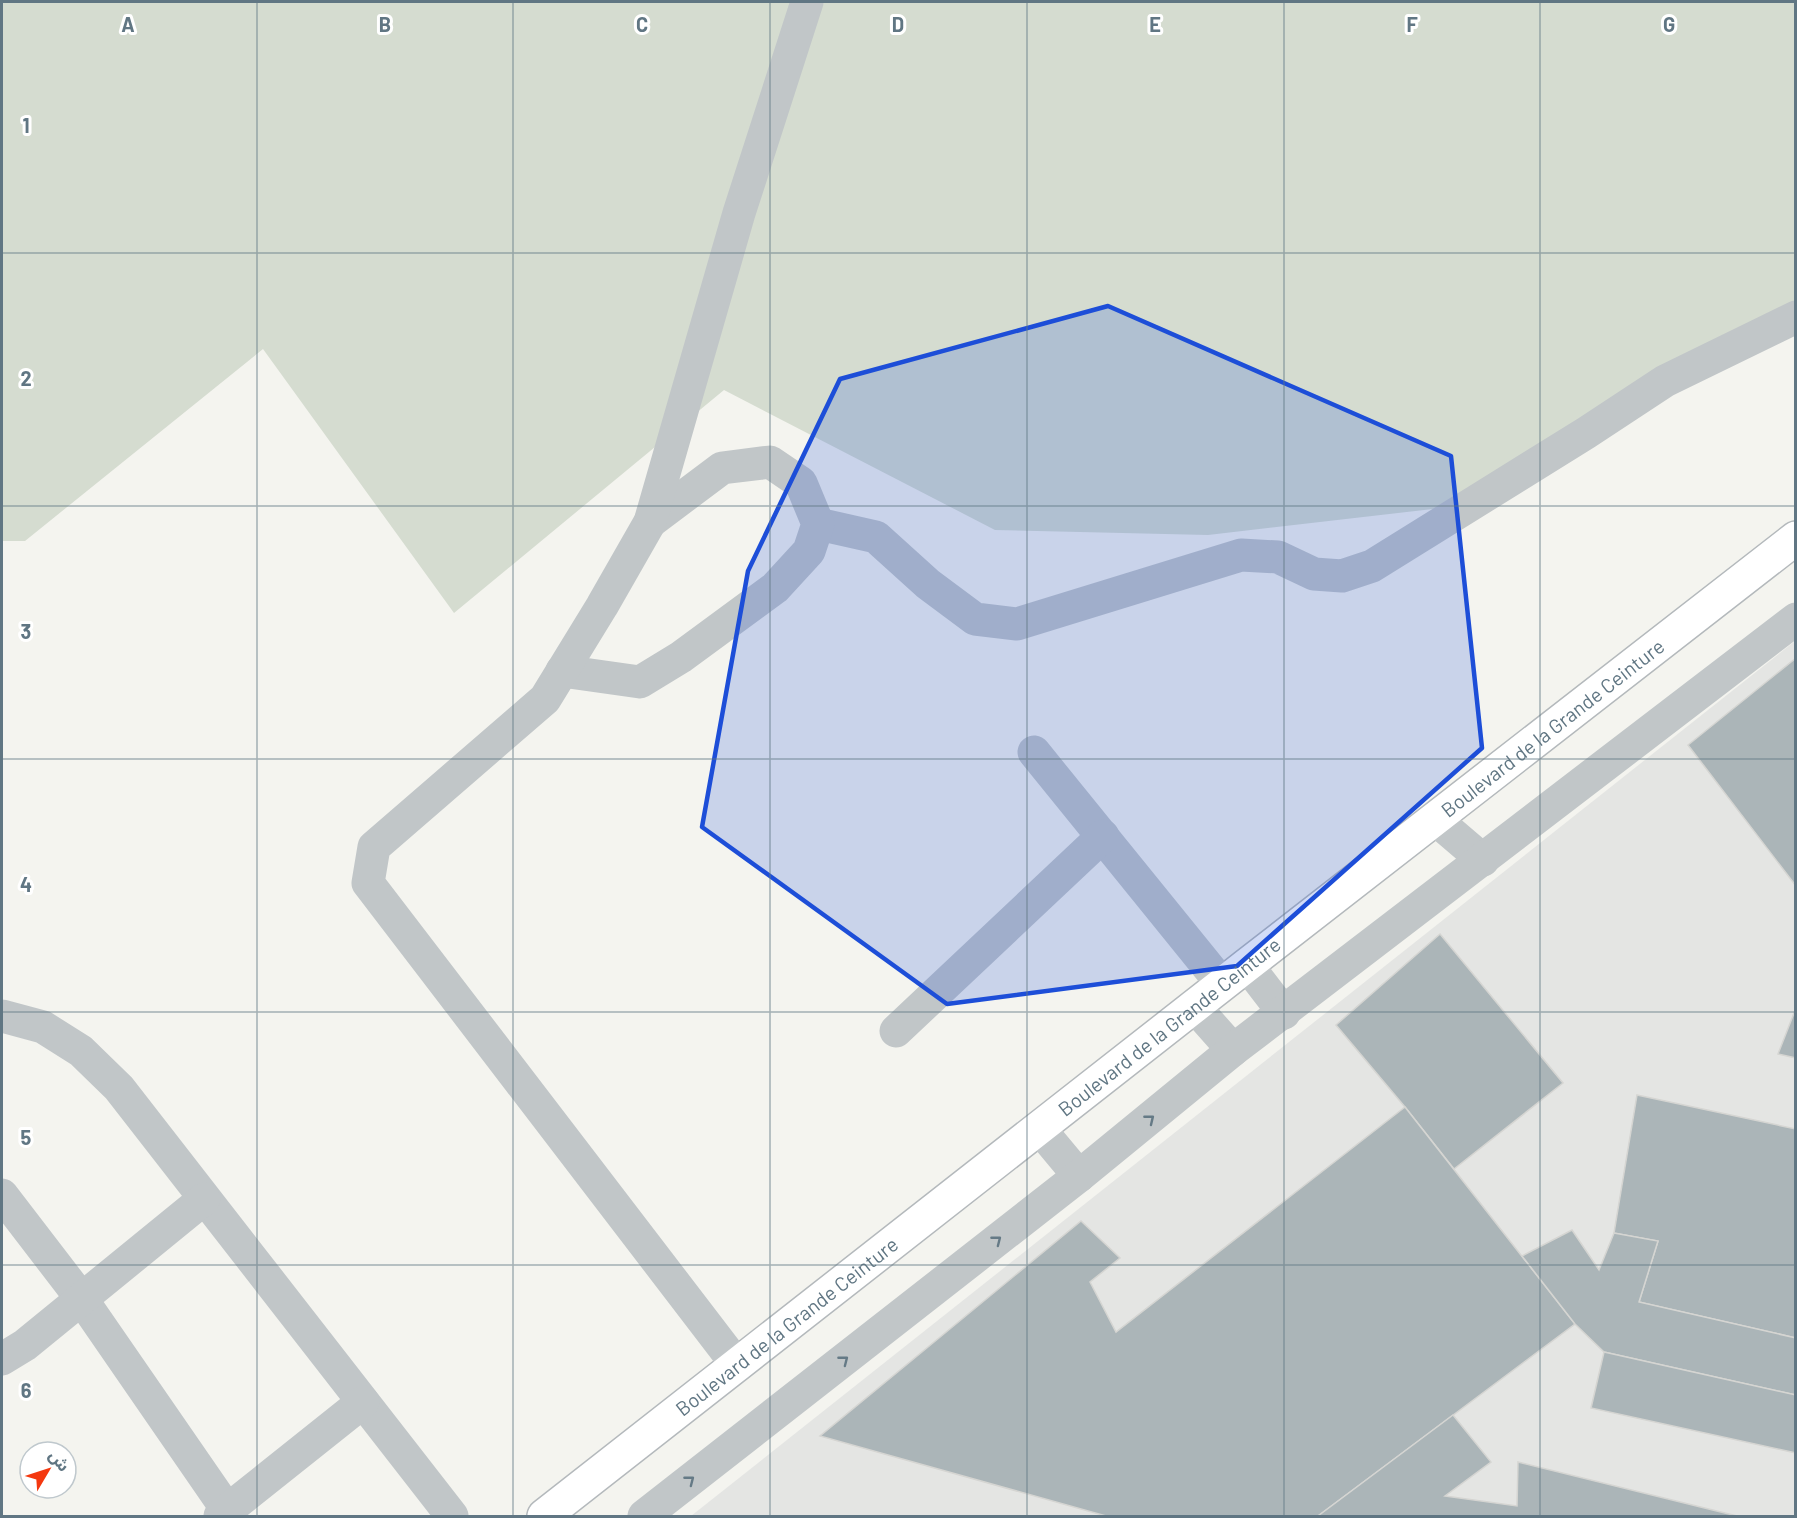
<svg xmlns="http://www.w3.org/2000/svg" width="1797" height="1518" font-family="Barlow,'Noto Sans Arabic',sans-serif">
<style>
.built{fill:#e4e5e3}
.green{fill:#d5dcd0}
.building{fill:#abb5b8;stroke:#d5d5d2;stroke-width:1.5}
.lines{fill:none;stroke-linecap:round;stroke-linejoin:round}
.major-casing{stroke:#b4b9bc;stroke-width:36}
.minor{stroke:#c1c6c8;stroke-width:33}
.major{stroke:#fff;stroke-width:33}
.oneway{stroke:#657a86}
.marked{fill:#1d4ed8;fill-opacity:0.2;stroke:#1d4ed8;stroke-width:4.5;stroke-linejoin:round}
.grid{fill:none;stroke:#607683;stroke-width:1.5;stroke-opacity:0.55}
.labels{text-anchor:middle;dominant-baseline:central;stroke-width:6;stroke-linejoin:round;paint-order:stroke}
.street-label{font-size:20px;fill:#607683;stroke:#fff}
.grid-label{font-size:20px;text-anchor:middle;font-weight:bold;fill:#607683;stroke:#fff;stroke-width:6;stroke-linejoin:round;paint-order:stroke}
</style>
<rect width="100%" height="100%" fill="#f4f4ef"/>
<path class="built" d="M1795 641V1516H691Z"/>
<path class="green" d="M2 2H1795V308L1450 507 1208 535 995 530 724 390 454 613 263 349 25 541H2Z"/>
<g class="building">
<path d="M1796 658V886L1688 745Z"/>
<path d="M1440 934 1563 1083 1454 1169 1405 1107 1336 1025Z"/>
<path d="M1796 1008V1058L1778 1054Z"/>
<path d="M1637 1095 1796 1129V1338L1639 1302 1658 1241 1614 1233Z"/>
<path d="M1405 1107 1575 1324 1318 1516H1106L820 1436 1081 1221 1120 1258 1090 1282 1116 1332Z"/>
<path d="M1572 1230 1599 1270 1614 1233 1658 1241 1639 1302 1796 1338V1395L1604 1352 1575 1324 1522 1256Z"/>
<path d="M1604 1352 1796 1395V1453L1591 1408Z"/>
<path d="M1453 1415 1491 1462 1445 1496 1517 1506 1518 1462 1737 1516H1318Z"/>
</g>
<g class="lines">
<defs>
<g id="major">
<path id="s1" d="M544 1516 1247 965 1796 538"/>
</g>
</defs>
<use href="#major" class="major-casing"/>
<g class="minor">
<path d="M818 524 876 537 928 584 975 619 1017 624 1241 555 1278 557 1314 574 1342 576 1372 566 1586 433 1665 381 1796 317"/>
<path d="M562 671 640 682 681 657 775 588 809 551 818 524 801 483 770 462 722 468 650 522"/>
<path d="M1034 752 1222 984"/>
<path d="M1435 819 1483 860"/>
<path d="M1247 965 1284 1013"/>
<path d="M1194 1006 1233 1050"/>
<path d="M2 1016 43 1027 81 1051 119 1088 452 1516"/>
<path d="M896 1031 1103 836"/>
<path d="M1039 1128 1079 1176"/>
<path d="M2 1195 81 1298 228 1511"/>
<path d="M2 1359 25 1345 204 1199"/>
<path d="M737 1365 368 883 374 847 545 699 602 606 650 522 739 213 807 2"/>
<path d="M220 1516 363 1402"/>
<path d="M644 1516 1079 1176 1233 1050 1796 619"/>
</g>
<use href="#major" class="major"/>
</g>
<defs><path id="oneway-chevron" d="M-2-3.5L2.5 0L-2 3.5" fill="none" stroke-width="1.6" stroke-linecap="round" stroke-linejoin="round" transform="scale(1.5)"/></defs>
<g class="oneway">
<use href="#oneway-chevron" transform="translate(1150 1119) rotate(-39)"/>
<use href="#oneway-chevron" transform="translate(997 1240) rotate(-38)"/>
<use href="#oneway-chevron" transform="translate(844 1360) rotate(-38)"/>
<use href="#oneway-chevron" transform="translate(690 1480) rotate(-38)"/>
</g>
<path class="marked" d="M1108 306 1451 456 1482 748 1237 966 947 1004 702 827 748 571 840 379Z"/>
<path class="grid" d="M257 2V1516M513 2V1516M770 2V1516M1027 2V1516M1284 2V1516M1540 2V1516M2 253H1796M2 506H1796M2 759H1796M2 1012H1796M2 1265H1796"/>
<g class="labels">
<g class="street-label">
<text stroke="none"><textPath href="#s1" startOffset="1280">Boulevard de la Grande Ceinture</textPath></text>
<text stroke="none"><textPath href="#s1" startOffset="794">Boulevard de la Grande Ceinture</textPath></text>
<text stroke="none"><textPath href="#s1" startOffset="308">Boulevard de la Grande Ceinture</textPath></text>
</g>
</g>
<g class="grid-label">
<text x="128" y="32">A</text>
<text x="385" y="32">B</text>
<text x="642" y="32">C</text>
<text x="898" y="32">D</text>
<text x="1155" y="32">E</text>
<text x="1412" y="32">F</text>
<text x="1669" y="32">G</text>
<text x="26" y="133">1</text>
<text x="26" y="386">2</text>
<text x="26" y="639">3</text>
<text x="26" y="892">4</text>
<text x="26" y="1145">5</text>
<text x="26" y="1398">6</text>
</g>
<rect width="1797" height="1518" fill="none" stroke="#607683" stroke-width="6"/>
<g transform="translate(48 1470) rotate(51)"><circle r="28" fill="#ffffff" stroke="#bfc8cd" stroke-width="1.5"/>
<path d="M0-4.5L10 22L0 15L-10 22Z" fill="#f4380f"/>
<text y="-9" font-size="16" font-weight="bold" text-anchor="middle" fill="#607683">ش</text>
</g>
</svg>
